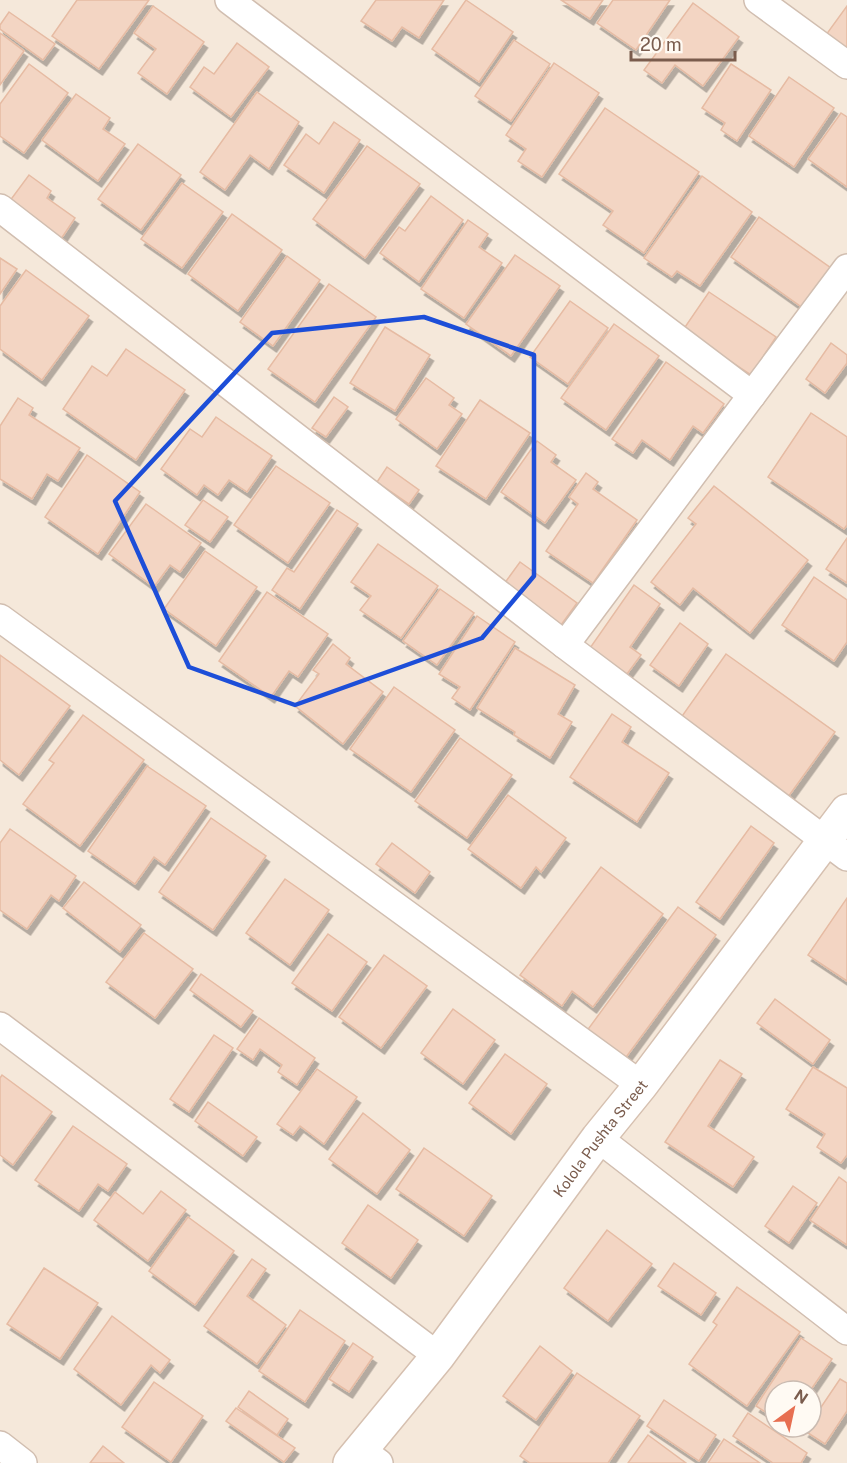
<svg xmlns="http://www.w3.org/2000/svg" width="847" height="1463" font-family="'Public Sans',sans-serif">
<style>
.residential{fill:#f5e8da;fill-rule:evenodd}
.building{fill:#f3d5c3;stroke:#e6bba3;stroke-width:1.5;filter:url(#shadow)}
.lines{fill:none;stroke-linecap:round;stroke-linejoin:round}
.minor-casing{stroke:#d1beb0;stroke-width:30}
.secondary-casing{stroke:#d6c0b0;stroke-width:36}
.minor{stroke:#fff;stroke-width:27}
.secondary{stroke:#fff;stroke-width:33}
.marked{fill:none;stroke:#1d4ed8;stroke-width:4.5;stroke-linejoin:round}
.labels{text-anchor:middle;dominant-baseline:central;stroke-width:6;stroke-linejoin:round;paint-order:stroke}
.street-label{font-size:15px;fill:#7a5c4d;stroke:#fffaf3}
</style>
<defs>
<filter id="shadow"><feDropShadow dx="3.5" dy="6" stdDeviation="0" flood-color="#0004"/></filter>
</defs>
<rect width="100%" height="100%" fill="#fdf6ec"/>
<path class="residential" d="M0 0H847V1463H0ZM775 1391H811V1427H775Z"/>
<g class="building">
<path d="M77 0H149L99 69 52 36Z"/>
<path d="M376 0H444L419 38 402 27 392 41 361 21Z"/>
<path d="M466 0 513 32 479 82 432 49Z"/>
<path d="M561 0H603L590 19Z"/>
<path d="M613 0H670L636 50 597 23Z"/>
<path d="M693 3 739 37 703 86 675 65 662 83 644 70Z"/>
<path d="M153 6 204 42 167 94 138 73 156 49 134 33Z"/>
<path d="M847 6V56L823 39Z"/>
<path d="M9 12 55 44 43 60 0 29V25Z"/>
<path d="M0 33 24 51 0 85Z"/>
<path d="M514 40 550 64 511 121 475 96Z"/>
<path d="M237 43 269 67 231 117 190 87 204 67 214 74Z"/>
<path d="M554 63 599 93 542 177 518 161 526 149 506 135Z"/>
<path d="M29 64 68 93 24 153 0 136V104Z"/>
<path d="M731 64 771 90 737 141 721 130 725 123 702 108Z"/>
<path d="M789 77 834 108 794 167 749 136Z"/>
<path d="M257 92 299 122 269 169 250 155 225 190 200 172Z"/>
<path d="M76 94 110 118 103 129 125 144 98 181 42 140Z"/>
<path d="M605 108 699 172 644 253 603 225 613 211 559 174Z"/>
<path d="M841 113 847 117V187L808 159Z"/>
<path d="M334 122 360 140 324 193 284 165 306 134 319 144Z"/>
<path d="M138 144 181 175 141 230 98 199Z"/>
<path d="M367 146 420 184 365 258 313 219Z"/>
<path d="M29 175 51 191 47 198 75 218 61 239 9 202Z"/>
<path d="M702 176 752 212 700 286 677 271 672 277 644 258Z"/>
<path d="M182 183 223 212 182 268 141 239Z"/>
<path d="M431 196 463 220 419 282 380 253 399 227 405 231Z"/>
<path d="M232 214 282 250 238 311 188 274Z"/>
<path d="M759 217 831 268 803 308 731 257Z"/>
<path d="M468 220 488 234 479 247 502 263 464 318 421 289Z"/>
<path d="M515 255 560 286 511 356 466 324Z"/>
<path d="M287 256 320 280 273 346 240 322Z"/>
<path d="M0 258 17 269 0 294Z"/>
<path d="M26 270 89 316 42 380 0 349V306Z"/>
<path d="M329 284 376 317 315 402 268 369Z"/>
<path d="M709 292 776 337 751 375 683 330Z"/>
<path d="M570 301 608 328 568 384 530 357Z"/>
<path d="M614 324 659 356 606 430 561 398Z"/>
<path d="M385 327 430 355 395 411 350 383Z"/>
<path d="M831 343 847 355V363L825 393 806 379Z"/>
<path d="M126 349 185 390 136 460 63 409 92 366 107 376Z"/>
<path d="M666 362 724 404 703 433 693 426 670 460 642 440 633 453 612 439Z"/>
<path d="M426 378 454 398 449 405 462 414 437 449 396 419Z"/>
<path d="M334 397 348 407 326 437 312 428Z"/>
<path d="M18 398 33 408 29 415 80 448 58 481 47 474 32 499 0 479V426Z"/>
<path d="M480 400 530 433 486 499 436 466Z"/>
<path d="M811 413 847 437V525L844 529 768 477Z"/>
<path d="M216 417 272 456 247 492 229 480 218 495 204 485 197 495 161 469 190 429 202 437Z"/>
<path d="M537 441 556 455 551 462 576 480 545 523 501 492Z"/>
<path d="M87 455 140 492 98 554 45 517Z"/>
<path d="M276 466 330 503 288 563 234 525Z"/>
<path d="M387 467 419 490 409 504 377 482Z"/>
<path d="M586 473 598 482 593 489 637 520 593 583 546 551 578 504 569 497Z"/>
<path d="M714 486 808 560 750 633 693 588 680 605 651 582 696 524 688 518Z"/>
<path d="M203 500 228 517 210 542 185 525Z"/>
<path d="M146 504 201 543 180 572 170 565 154 587 109 554Z"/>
<path d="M337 510 358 524 300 609 272 590 287 568 294 572Z"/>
<path d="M847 538V583L826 569Z"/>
<path d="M378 544 438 586 401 638 360 610 371 596 351 582Z"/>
<path d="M205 551 257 587 216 646 164 609Z"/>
<path d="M520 562 577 603 561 625 504 584Z"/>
<path d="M814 577 847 600V642L834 661 782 625Z"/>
<path d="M634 585 660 604 630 647 641 655 627 674 590 648Z"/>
<path d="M440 589 474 613 437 665 403 641Z"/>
<path d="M267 592 328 634 298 677 289 671 271 697 219 661Z"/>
<path d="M477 616 515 642 470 710 452 698 460 687 439 674Z"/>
<path d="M680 623 708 644 679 686 650 665Z"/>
<path d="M333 644 350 658 346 664 383 692 343 744 295 706 319 674 313 670Z"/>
<path d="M515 648 575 685 558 714 572 722 550 758 514 735 515 732 477 708Z"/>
<path d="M726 654 835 732 788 797 680 719Z"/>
<path d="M0 655 70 706 19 775 0 760Z"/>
<path d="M394 687 455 730 411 792 350 749Z"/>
<path d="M612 714 631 727 622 742 669 773 637 822 570 777Z"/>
<path d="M83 715 144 760 80 846 23 804 54 763 49 760Z"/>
<path d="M460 738 512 775 467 838 415 801Z"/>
<path d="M147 766 206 806 165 865 154 857 135 884 88 851Z"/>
<path d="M508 795 566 838 541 872 536 867 521 888 468 849Z"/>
<path d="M211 818 266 856 213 930 159 892Z"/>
<path d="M751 826 774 843 720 919 696 902Z"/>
<path d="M10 829 76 876 59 901 51 895 27 929 0 910V843Z"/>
<path d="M392 843 430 872 415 893 376 864Z"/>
<path d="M601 867 663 914 593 1007 572 991 562 1006 520 975Z"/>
<path d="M285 879 329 910 290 965 246 933Z"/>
<path d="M84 882 141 925 120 952 63 908Z"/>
<path d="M847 898V981L808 955Z"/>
<path d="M678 907 716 935 624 1060 586 1032Z"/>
<path d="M144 933 193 969 155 1018 106 982Z"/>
<path d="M328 934 367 962 332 1011 292 983Z"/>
<path d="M384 955 427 986 381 1048 339 1017Z"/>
<path d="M201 974 253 1011 241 1027 190 990Z"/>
<path d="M775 999 830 1040 813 1064 757 1023Z"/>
<path d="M453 1009 495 1040 463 1084 421 1053Z"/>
<path d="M259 1018 315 1058 297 1085 278 1072 282 1065 260 1049 253 1060 237 1049Z"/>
<path d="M214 1035 233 1048 189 1112 170 1099Z"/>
<path d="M505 1054 547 1084 511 1134 469 1103Z"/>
<path d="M720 1060 742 1074 708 1126 754 1157 733 1187 665 1142Z"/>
<path d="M813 1067 847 1088V1155L841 1163 817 1147 825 1134 786 1109Z"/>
<path d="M317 1069 357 1097 324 1144 300 1126 293 1135 277 1124Z"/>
<path d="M2 1075 52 1112 13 1165 0 1155V1078Z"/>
<path d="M208 1102 257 1137 243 1156 195 1121Z"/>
<path d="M363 1113 410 1150 377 1194 329 1159Z"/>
<path d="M73 1126 127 1164 108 1191 98 1184 79 1211 35 1180Z"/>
<path d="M424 1148 492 1196 464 1236 396 1189Z"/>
<path d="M839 1177 847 1183V1245L810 1220Z"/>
<path d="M793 1186 817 1203 789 1243 765 1226Z"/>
<path d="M161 1191 186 1210 148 1261 94 1220 115 1192 143 1214Z"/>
<path d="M368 1205 418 1240 391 1278 342 1243Z"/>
<path d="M188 1217 234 1251 195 1305 149 1271Z"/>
<path d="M607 1230 652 1264 608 1321 564 1288Z"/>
<path d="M252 1259 266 1269 247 1296 286 1325 257 1364 204 1326Z"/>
<path d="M674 1263 716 1293 701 1315 658 1286Z"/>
<path d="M44 1268 98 1303 60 1359 7 1324Z"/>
<path d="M737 1287 800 1332 747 1406 689 1364 717 1325 713 1322Z"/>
<path d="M300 1310 345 1341 305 1402 259 1371Z"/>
<path d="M112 1316 170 1360 160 1373 151 1365 121 1405 74 1369Z"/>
<path d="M801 1338 832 1359 810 1391H775V1418L756 1406Z"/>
<path d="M353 1343 373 1357 349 1392 329 1379Z"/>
<path d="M540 1346 572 1371 536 1420 503 1396Z"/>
<path d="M577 1373 640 1416 608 1463H530L520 1456Z"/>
<path d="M840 1379 847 1383V1411L825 1444 805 1431 808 1427H811V1422Z"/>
<path d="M154 1382 203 1416 171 1462 122 1427Z"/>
<path d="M249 1391 288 1419 277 1435 238 1407Z"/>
<path d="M664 1400 716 1435 699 1461 647 1426Z"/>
<path d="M236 1408 295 1448 284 1462 226 1421Z"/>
<path d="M748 1413 807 1453 801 1463H773L733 1436Z"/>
<path d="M648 1435 686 1463H628Z"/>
<path d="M724 1439 760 1463H708Z"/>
<path d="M103 1446 124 1463H90Z"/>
</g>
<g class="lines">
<defs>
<g id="minor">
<path d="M229 0 752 395"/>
<path d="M758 0 847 65"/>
<path d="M0 208 565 645 847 857"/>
<path d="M0 618 641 1085"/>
<path d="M565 645 847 268"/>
<path d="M0 1026 438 1356"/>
<path d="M598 1138 847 1331"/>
<path d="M0 1445 23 1463"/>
<path d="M360 1449 379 1463"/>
</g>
<g id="secondary">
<path id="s1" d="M350 1463 438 1356 598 1138 641 1085 847 811"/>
</g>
</defs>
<use href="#minor" class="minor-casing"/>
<use href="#secondary" class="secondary-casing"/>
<use href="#minor" class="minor"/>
<use href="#secondary" class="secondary"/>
</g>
<path class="marked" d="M424 317 534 355V576L482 638 295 705 189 667 115 501 272 333Z"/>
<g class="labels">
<g class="street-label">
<text stroke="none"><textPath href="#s1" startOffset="410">Kolola Pushta Street</textPath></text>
</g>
</g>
<g transform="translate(793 1409) rotate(33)"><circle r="28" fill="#fffaf3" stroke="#cabbb1" stroke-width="1.5"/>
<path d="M0-4.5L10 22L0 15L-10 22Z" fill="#e76f51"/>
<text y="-9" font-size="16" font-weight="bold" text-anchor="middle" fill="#7a5c4d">N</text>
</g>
<path d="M631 51v9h104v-9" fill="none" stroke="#7a5c4d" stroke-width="3"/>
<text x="640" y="51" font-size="18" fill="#7a5c4d" stroke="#fffaf3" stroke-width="4.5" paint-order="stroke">20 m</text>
</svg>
